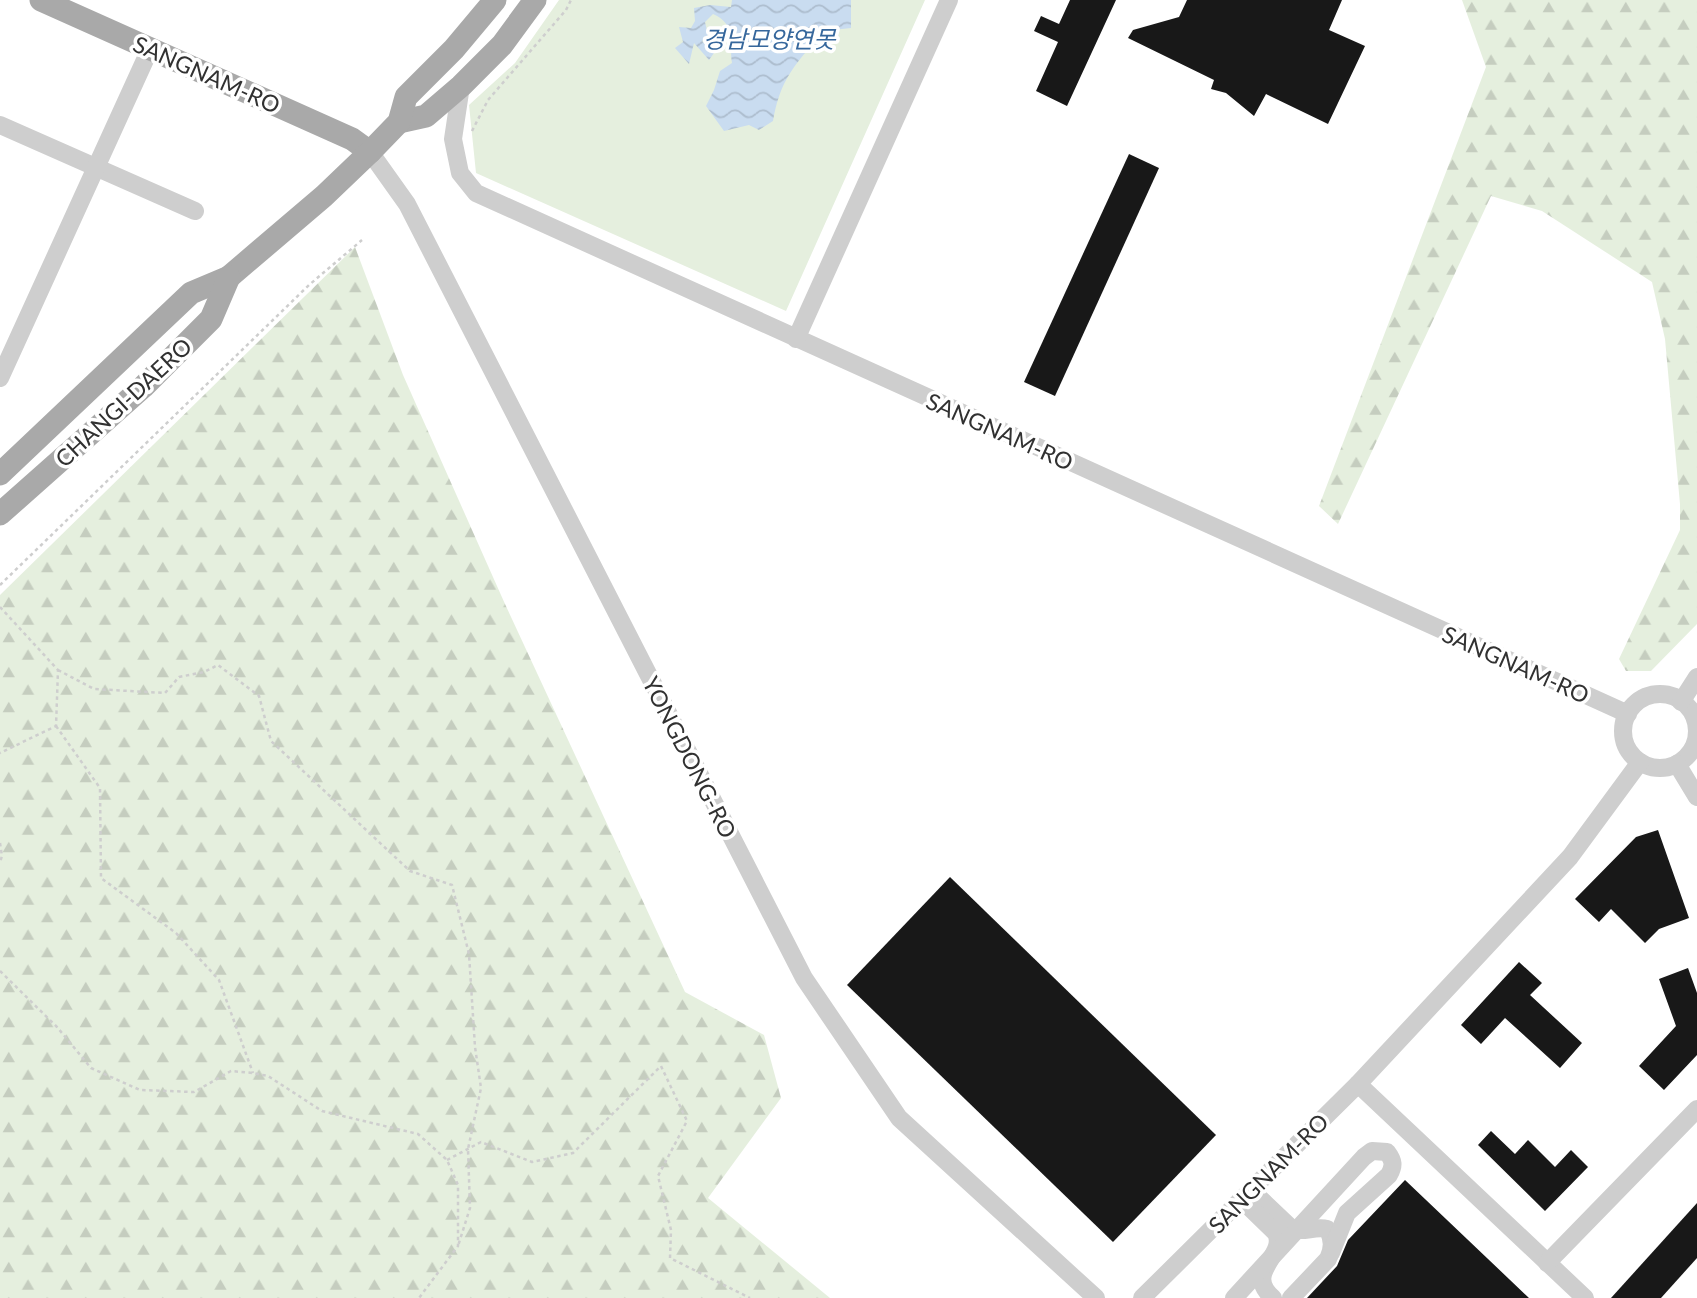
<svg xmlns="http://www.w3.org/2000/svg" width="1697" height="1298" font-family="Lato,'Noto Sans KR',sans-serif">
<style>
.forest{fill:url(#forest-firs)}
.park{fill:#e5efde}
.water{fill:url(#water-waves)}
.building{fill:#181818}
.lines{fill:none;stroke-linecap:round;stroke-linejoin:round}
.path{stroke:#cecece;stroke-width:2.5;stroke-dasharray:3.5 3.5;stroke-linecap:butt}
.minor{stroke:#cecece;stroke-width:18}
.major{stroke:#a9a9a9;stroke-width:23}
.labels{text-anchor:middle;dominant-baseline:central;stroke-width:7;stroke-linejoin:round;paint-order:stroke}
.street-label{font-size:23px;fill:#313131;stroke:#fff}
.water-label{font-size:24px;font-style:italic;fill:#36679c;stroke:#fff}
</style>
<defs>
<pattern id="forest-firs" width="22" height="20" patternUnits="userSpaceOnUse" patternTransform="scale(1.75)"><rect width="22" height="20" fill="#e5efde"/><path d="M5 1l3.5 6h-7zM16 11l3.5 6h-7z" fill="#c5cdbf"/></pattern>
<pattern id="water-waves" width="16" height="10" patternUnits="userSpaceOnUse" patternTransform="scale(1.75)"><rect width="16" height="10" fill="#c9dcf0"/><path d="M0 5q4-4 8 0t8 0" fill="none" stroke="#adbdce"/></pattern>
</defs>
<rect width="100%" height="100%" fill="#fff"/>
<g class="forest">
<path d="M1462 0H1697V624L1651 671H1626L1619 659 1680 530V504L1665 339 1652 282 1542 211 1491 196 1338 524 1319 506 1486 67Z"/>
<path d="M355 247 403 375 505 604 685 992 764 1035 781 1098 708 1198 830 1298H0V595Z"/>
</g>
<path class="park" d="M559 0H925L786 311 476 173 469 105 515 63Z"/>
<path class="water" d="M732 0H851V28L833 30 829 44 812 45C789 71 779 87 773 121L759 130 749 125 724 131 706 106 714 90 720 71 732 63C729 41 737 25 713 14L705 22 708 35 702 41 714 53 709 60 694 43 689 64 675 48 683 42 679 27 691 28 695 21 694 8 710 5 731 7Z"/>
<g class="building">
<path d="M1070 0H1116L1067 106 1036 91 1058 42 1034 31 1041 16 1059 24Z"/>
<path d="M1187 0H1342L1329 30 1365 46 1328 124 1266 94 1254 116 1226 93 1211 89 1214 80 1128 38 1133 30 1179 17Z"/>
<path d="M1129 154 1159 168 1055 396 1024 382Z"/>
<path d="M1658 830 1689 918 1659 929 1645 943 1611 909 1599 922 1575 899 1636 837Z"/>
<path d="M950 877 1216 1135 1113 1242 847 985Z"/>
<path d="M1519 962 1542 983 1530 995 1582 1043 1560 1068 1505 1018 1481 1044 1461 1025Z"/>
<path d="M1688 968 1697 993V1055L1664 1090 1639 1066 1676 1026 1659 979Z"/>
<path d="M1491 1131 1515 1154 1528 1140 1555 1167 1571 1150 1588 1167 1545 1211 1478 1145Z"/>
<path d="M1405 1180 1529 1298H1307L1337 1266 1348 1240Z"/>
<path d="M1697 1203V1258L1661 1298H1611Z"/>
</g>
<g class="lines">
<g class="path">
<path d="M472 131 488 100 566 10 571 0"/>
<path d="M0 585 309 285 362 240"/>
<path d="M0 607 58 670 56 726 0 753"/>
<path d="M58 670 94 689 165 693 179 677 204 672 218 665 259 696 271 741 410 871 452 885 469 954 475 1047 481 1088 468 1149 470 1208 458 1246"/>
<path d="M56 726 100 788 101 878 176 933 219 980 253 1073"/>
<path d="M0 843 2 856 0 862"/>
<path d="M0 971 57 1027 91 1068 140 1090 194 1092 231 1071 253 1073 268 1076 322 1111 418 1134 447 1160 458 1185V1246L419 1298"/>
<path d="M447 1160 481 1142 532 1162 573 1153 661 1066 687 1121 658 1176 671 1230 670 1258 750 1298"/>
</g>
<g class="minor">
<path d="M461 86 453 139 460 173 476 193 1628 714"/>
<path d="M0 125 195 211"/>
<path d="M370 152 407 204 804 978 899 1118 1096 1298"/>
<path d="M796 339 949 0"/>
<path d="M0 378 150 49"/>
<circle cx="1660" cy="731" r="37"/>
<path d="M1681 702 1697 677"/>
<path d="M1677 764 1697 797"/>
<path d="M1358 1084 1585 1298"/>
<path d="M1251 1190 1292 1229C1303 1233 1315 1226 1327 1229 1333 1238 1333 1249 1328 1259L1291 1298"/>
<path d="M1241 1199 1276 1233C1287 1256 1243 1272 1273 1298"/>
<path d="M1547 1263 1697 1109"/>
<path d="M1142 1298 1358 1084 1570 857 1640 762"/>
<path d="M1234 1298 1364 1157 1372 1151 1387 1152C1394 1161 1394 1166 1389 1175L1347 1213 1331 1253"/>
</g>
<g class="major">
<path d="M41 0 352 139 370 152"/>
<path d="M399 122 426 116 461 86 502 45 535 0"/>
<path d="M0 474 191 293 229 277 324 196 370 152 399 122 406 97 454 49 495 0"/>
<path d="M0 514 143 387 211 319 229 277"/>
</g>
</g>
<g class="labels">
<g class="street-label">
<text transform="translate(207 74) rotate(24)">SANGNAM-RO</text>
<text transform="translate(123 402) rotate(-43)">CHANGI-DAERO</text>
<text transform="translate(1000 431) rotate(24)">SANGNAM-RO</text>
<text transform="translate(1516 664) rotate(24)">SANGNAM-RO</text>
<text transform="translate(690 757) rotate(63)">YONGDONG-RO</text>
<text transform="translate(1268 1173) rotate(-45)">SANGNAM-RO</text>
</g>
<g class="water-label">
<text x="769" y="38">경남모양연못</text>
</g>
</g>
</svg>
